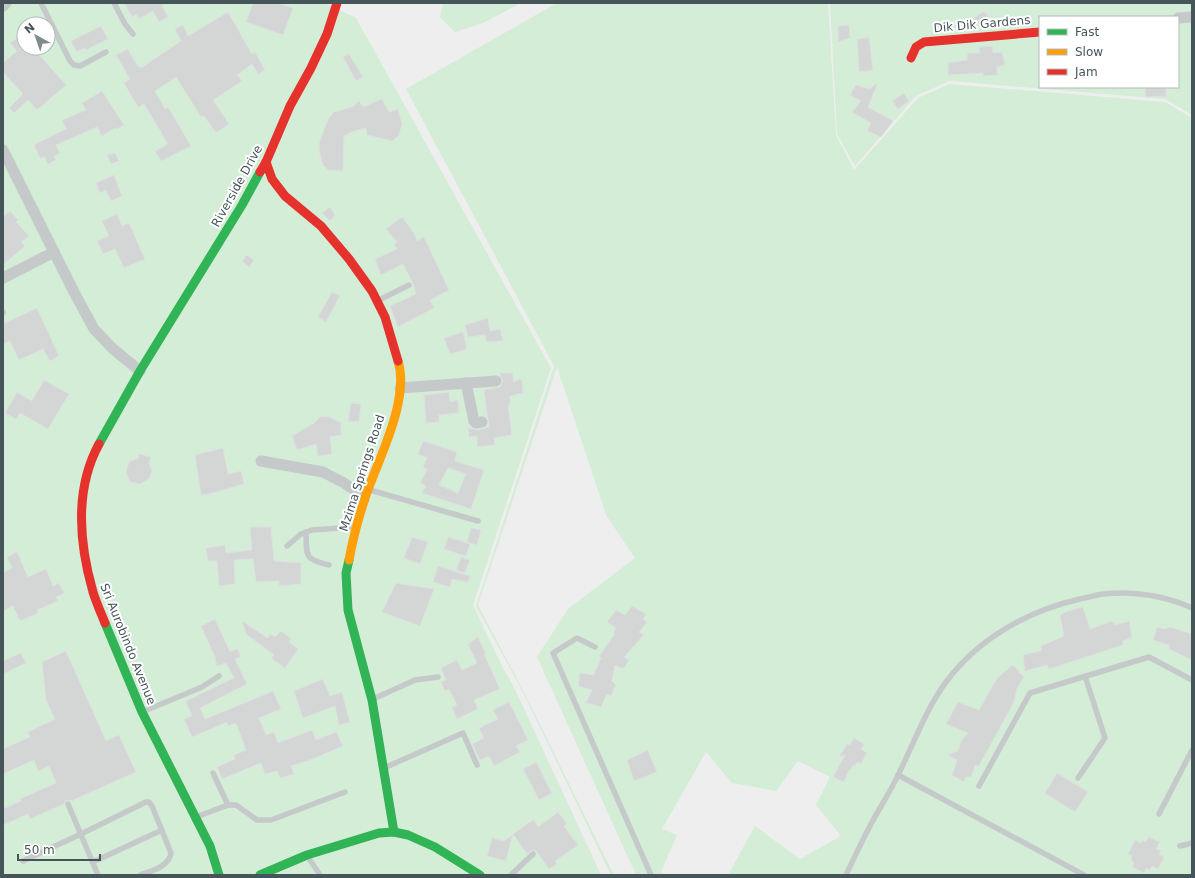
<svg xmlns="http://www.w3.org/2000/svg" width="1195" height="878" font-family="'DejaVu Sans',sans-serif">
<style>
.green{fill:#d3edd6;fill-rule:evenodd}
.building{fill:#d4d6d6;stroke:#dfe0e1;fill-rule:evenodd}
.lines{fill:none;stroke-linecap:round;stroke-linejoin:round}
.lane{stroke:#c5c9ca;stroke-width:5.5}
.street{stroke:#c5c9ca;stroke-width:11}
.fast{stroke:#30b455;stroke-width:9}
.slow{stroke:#ff9f0a;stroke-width:9}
.jam{stroke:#e5322d;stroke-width:9}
.labels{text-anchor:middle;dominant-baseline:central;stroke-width:4;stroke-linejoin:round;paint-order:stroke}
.street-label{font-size:12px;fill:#465559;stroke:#fff}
</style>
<rect width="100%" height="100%" fill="#eee"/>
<g class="green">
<path d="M3 3H325L356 18 551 368 473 605 503 668 514 687 601 875H3ZM24 24H48V48H24Z"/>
<path d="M443 3H521L483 23 455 32 440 17Z"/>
<path d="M557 3H828L836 135 854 170 918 98 949 84 1165 102 1192 118V875H728L755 826 800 859 841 836 816 805 830 777 798 761 776 791 732 783 706 752 662 829 677 835 661 872 664 875H636L537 657 568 609 635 558 606 515 557 367 478 605 525 694 607 861 614 875H611L524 694 476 606 554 366 406 89Z"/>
<path d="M830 3H1192V115L1165 99 949 81 916 96 855 166 837 134ZM1040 17H1178V87H1040Z"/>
</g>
<g class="building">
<path d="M124 3H167L162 6 168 17 159 22 153 11 139 19 136 14 132 17Z"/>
<path d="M253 3H277L293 8 283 35 246 22Z"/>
<path d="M984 11 993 23 986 27 981 28 974 18Z"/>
<path d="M228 12 252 54 255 52 265 70 258 74 252 64 237 75 242 81 213 100 229 124 216 133 204 116 201 117 176 77 155 91 165 109 168 107 191 146 161 161 155 151 168 144 144 104 138 107 124 83 130 79 116 55 128 49 138 67 140 66 141 68 181 41 175 29 183 25 188 36Z"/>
<path d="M849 25 850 38 838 42V26Z"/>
<path d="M101 26 108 39 86 50 84 48 77 52 71 41Z"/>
<path d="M20 36 24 40V48H33L66 85 37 110 28 100 14 113 9 108 23 94 3 72V63L17 51 10 43Z"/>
<path d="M869 37 873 70 859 72 857 39Z"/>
<path d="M992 46 993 53 1002 52 1005 65 997 67V75L983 76V73L948 75V63L967 60V53H980L979 47Z"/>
<path d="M349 54 363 77 356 81 343 57Z"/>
<path d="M875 84 877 85 868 107 893 121 881 137 867 131 871 123 852 112 861 101 850 95 856 85 870 89Z"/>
<path d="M1145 87H1166V96L1146 97Z"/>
<path d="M102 91 124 125 117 129 115 128 102 136 97 127 56 145 60 153 54 156 56 160 48 164 44 156 40 158 34 145 66 129 62 120 86 110 82 103Z"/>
<path d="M904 93 909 101 898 109 892 101Z"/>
<path d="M382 99 389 112 398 109 402 124 399 135 393 141 367 135 366 128 354 131 344 136 343 171 328 170 323 165 320 155 319 143 328 119 334 112 352 107 359 101 363 107Z"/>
<path d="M115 153 119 161 111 164 107 155Z"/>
<path d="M114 175 122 196 111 201 106 190 100 193 96 183Z"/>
<path d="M330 207 335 215 330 221 322 213Z"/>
<path d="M10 211 18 220 16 222 29 236 21 242 25 246 3 265V217Z"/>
<path d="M117 214 122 226 129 223 145 259 124 268 115 249 103 254 97 241 109 236 102 221Z"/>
<path d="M402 217 414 233 417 241 424 237 449 290 430 300 434 308 398 327 390 306 416 294 413 283 403 264 381 275 375 259 397 249 394 244 397 242 386 229Z"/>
<path d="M247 255 254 260 249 267 242 261Z"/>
<path d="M332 292 340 296 326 322 318 317Z"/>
<path d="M37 308 59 356 50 361 43 349 19 360 10 341 3 344V324Z"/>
<path d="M488 318 490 331 500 329 503 341 486 342 485 335 468 337 465 325Z"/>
<path d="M463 332 467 349 450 354 444 338Z"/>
<path d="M499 373H513V382L522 379 523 393 510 396V405H508L512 435 494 438 495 445 477 447V436L469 437 468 428 477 430 489 427 484 390 500 387 503 381Z"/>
<path d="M44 380 69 394 48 429 20 413 16 419 5 413 17 392 32 401Z"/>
<path d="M449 392 450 402 458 400 459 413 439 415V422L426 423 424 395Z"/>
<path d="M351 403 361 404 359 422 348 421Z"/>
<path d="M326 416 341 422V435L330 437 332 454 318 456 316 444 297 450 292 436 314 423 320 417Z"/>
<path d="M423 441 457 452 455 461 484 470 471 509 422 493 426 486 420 483 427 469 423 467 427 458 418 454ZM448 468 466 474 458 493 439 485Z"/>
<path d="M223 448 228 474 241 471 244 484 209 494 201 495 195 455Z"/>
<path d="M139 454 151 457 149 463 152 471 149 479 140 484 130 482 126 472 129 462 138 458Z"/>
<path d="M250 527H271L274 561 301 563V584L279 586V581L256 582 253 559 234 560 235 584 219 586 217 561H208L206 548 225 545 226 553 252 550Z"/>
<path d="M471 528 481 530 477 545 467 542Z"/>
<path d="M412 537 428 542 420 564 404 558Z"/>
<path d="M448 537 470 544 466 556 444 549Z"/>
<path d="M17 552 28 577 46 569 53 586 59 583 64 593 56 597 58 601 37 610 38 613 20 621 13 606 3 611V573L12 568 7 557Z"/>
<path d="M461 557 470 560 465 573 456 570Z"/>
<path d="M438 566 470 576 468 582 452 579 450 587 433 582Z"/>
<path d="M396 583 434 589 420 626 382 612Z"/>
<path d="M632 606 646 614 643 619 647 622 639 632 644 635 624 657 629 660 623 669 615 665 612 681 616 685 611 696 607 694 601 707 586 703 592 690 578 686 580 673 594 675 601 658 599 656 615 634 613 633 616 628 607 622 616 610 625 615Z"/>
<path d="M1083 607 1090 629 1112 621 1115 625 1129 621 1132 637 1123 641V645L1049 669 1047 665 1025 671 1023 655 1041 651V646L1064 636 1060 615 1068 611Z"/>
<path d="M215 619 230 652 237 649 241 657 235 659 247 684 200 708 205 719 273 691 281 709 259 718 266 735 274 732 278 743 312 730 316 740 336 732 343 746 310 760 291 766 294 774 280 778 277 771 265 774 261 763 222 779 217 767 235 759 234 755 246 750 236 723 228 726 227 722 192 737 184 719 192 716 186 701 234 678 226 663 217 666 215 659H216L201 626Z"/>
<path d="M242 621 268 638 270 634 275 637 281 631 291 638 289 642 298 649 285 668 271 658 274 655 246 634Z"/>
<path d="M1157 627 1165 629 1170 627 1192 634V660L1169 649V645L1153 640Z"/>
<path d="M478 637 486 654H484L500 689 474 700 478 709 457 719 452 707 457 705 449 689 445 691 441 682 446 680 441 668 457 660 462 670 477 663 468 644Z"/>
<path d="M66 651 106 741 119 735 136 772 71 801 66 800 64 804 30 819 28 814 3 825V809L21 801 20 799 56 783 49 766 38 771 34 760 3 774V749L30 737 28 732 55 719 46 700 42 662Z"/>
<path d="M21 653 26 663 3 674V661Z"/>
<path d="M1013 665 1024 677 1017 688 1014 702 979 766H975L971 777H966L964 782 952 775 957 760 947 755 958 751 961 741 968 733 946 724 958 702 979 710 997 678Z"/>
<path d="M323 679 330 696 342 692 350 722 339 725 335 706 303 718 294 691Z"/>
<path d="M509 702 528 740 516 746 520 752 494 766 489 756 480 760 472 744 484 738 479 728 498 719 493 710Z"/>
<path d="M854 738 864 744 861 749 867 753 861 764 857 762 855 766 853 765 850 771 849 770 844 782 833 777 845 755 839 757 847 744 850 745Z"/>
<path d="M648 750 657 772 634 781 627 760Z"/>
<path d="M536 762 552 793 539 800 523 769Z"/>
<path d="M1057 773 1088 792 1075 812 1045 793Z"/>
<path d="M558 812 567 824 564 826 578 845 555 861 557 864 549 869 536 851 532 850 527 854 513 834 506 861 487 856 492 838 504 841 528 823 534 820 538 827Z"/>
<path d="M1149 837 1160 842 1156 849 1161 851 1159 854 1164 857 1158 869 1152 866 1150 870 1146 868 1144 873 1132 867 1134 863 1131 860 1132 856 1128 854 1135 840 1141 843 1142 840 1145 842Z"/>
</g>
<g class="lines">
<g class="lane">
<path d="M41 3 70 61 74 65 80 66 106 52"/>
<path d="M114 3 125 24 133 34"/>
<path d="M379 300 409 285"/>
<path d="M3 312V313"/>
<path d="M370 490 478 521"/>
<path d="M306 532C307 556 303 559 329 565"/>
<path d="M287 546 301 534 312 530 354 527"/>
<path d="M595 647 577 638 553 653 651 875"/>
<path d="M373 699 415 680 438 677"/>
<path d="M142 712 202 687 219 676"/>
<path d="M384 768 463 733 477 765"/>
<path d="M213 773 228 805"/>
<path d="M898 775 1084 875"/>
<path d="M1078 778 1105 738 1085 676"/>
<path d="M979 786 1030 693 1149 657 1192 680"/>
<path d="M68 804 98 875"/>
<path d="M1159 814 1192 750"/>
<path d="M196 817 228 805H236L257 820H271L345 792"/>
<path d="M1180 846 1192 843"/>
<path d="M308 857 320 875"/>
<path d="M23 861 81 834 146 802H149L152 806 171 853C169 867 151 871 140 875"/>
<path d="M93 862 162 830"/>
<path d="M511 875 533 854"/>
<path d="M846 875C854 858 862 841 871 824 880 807 891 791 899 773 914 743 926 709 946 682 978 639 1027 611 1080 599 1087 598 1095 595 1103 594 1133 591 1165 596 1192 608"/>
</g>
<g class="street">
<path d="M3 6 6 3"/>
<path d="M1178 18 1192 17"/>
<path d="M3 150 74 292 94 329 112 348 140 371"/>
<path d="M3 278 54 252"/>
<path d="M466 383 474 421 476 423 482 422"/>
<path d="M400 388 496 381"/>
<path d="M261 461 323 472 344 483 356 491 364 500"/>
</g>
<g class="fast">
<path d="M99 444 140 371 242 205 260 172"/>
<path d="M349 560 346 573 348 610 372 700 394 832"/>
<path d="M105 623 142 712 210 846 219 875"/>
<path d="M260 875 307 855 379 833 394 832 408 835 435 847 480 875"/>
</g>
<path class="slow" d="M349 560C353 538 359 516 366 495 379 458 410 399 398 361"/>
<g class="jam">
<path d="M911 58 916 47 924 42 1040 32"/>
<path d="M266 162 272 179 285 196 321 226 349 259 372 291 385 317 398 361"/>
<path d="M260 172 266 162 290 106 311 68 327 34 337 3"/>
<path d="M99 444C74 490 79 543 93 592 96 602 101 613 105 623"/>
</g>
</g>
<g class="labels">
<g class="street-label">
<text transform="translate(982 24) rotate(-5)">Dik Dik Gardens</text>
<text transform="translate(237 186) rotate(-61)">Riverside Drive</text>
<text transform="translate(362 473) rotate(-72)">Mzima Springs Road</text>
<text transform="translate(128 644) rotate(68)">Sri Aurobindo Avenue</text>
</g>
</g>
<rect width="1195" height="878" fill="none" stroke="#465559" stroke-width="8"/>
<rect x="1039" y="16" width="140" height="72" fill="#ffffff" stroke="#b5bbbd"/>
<rect x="1047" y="29" width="20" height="6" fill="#30b455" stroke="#b5bbbd"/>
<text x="1075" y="36" font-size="12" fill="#465559">Fast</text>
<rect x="1047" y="49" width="20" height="6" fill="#ff9f0a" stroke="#b5bbbd"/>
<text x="1075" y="56" font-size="12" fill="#465559">Slow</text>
<rect x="1047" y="69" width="20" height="6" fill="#e5322d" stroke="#b5bbbd"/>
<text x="1075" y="76" font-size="12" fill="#465559">Jam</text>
<g transform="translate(36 36) rotate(320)"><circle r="19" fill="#ffffff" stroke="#b5bbbd"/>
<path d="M0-3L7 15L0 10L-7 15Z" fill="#818b8d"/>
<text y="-6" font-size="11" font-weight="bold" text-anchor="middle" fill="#465559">N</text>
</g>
<path d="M18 854v6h82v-6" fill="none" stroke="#465559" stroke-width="2"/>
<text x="24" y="854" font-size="12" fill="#465559" stroke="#ffffff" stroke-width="3" paint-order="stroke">50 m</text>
</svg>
